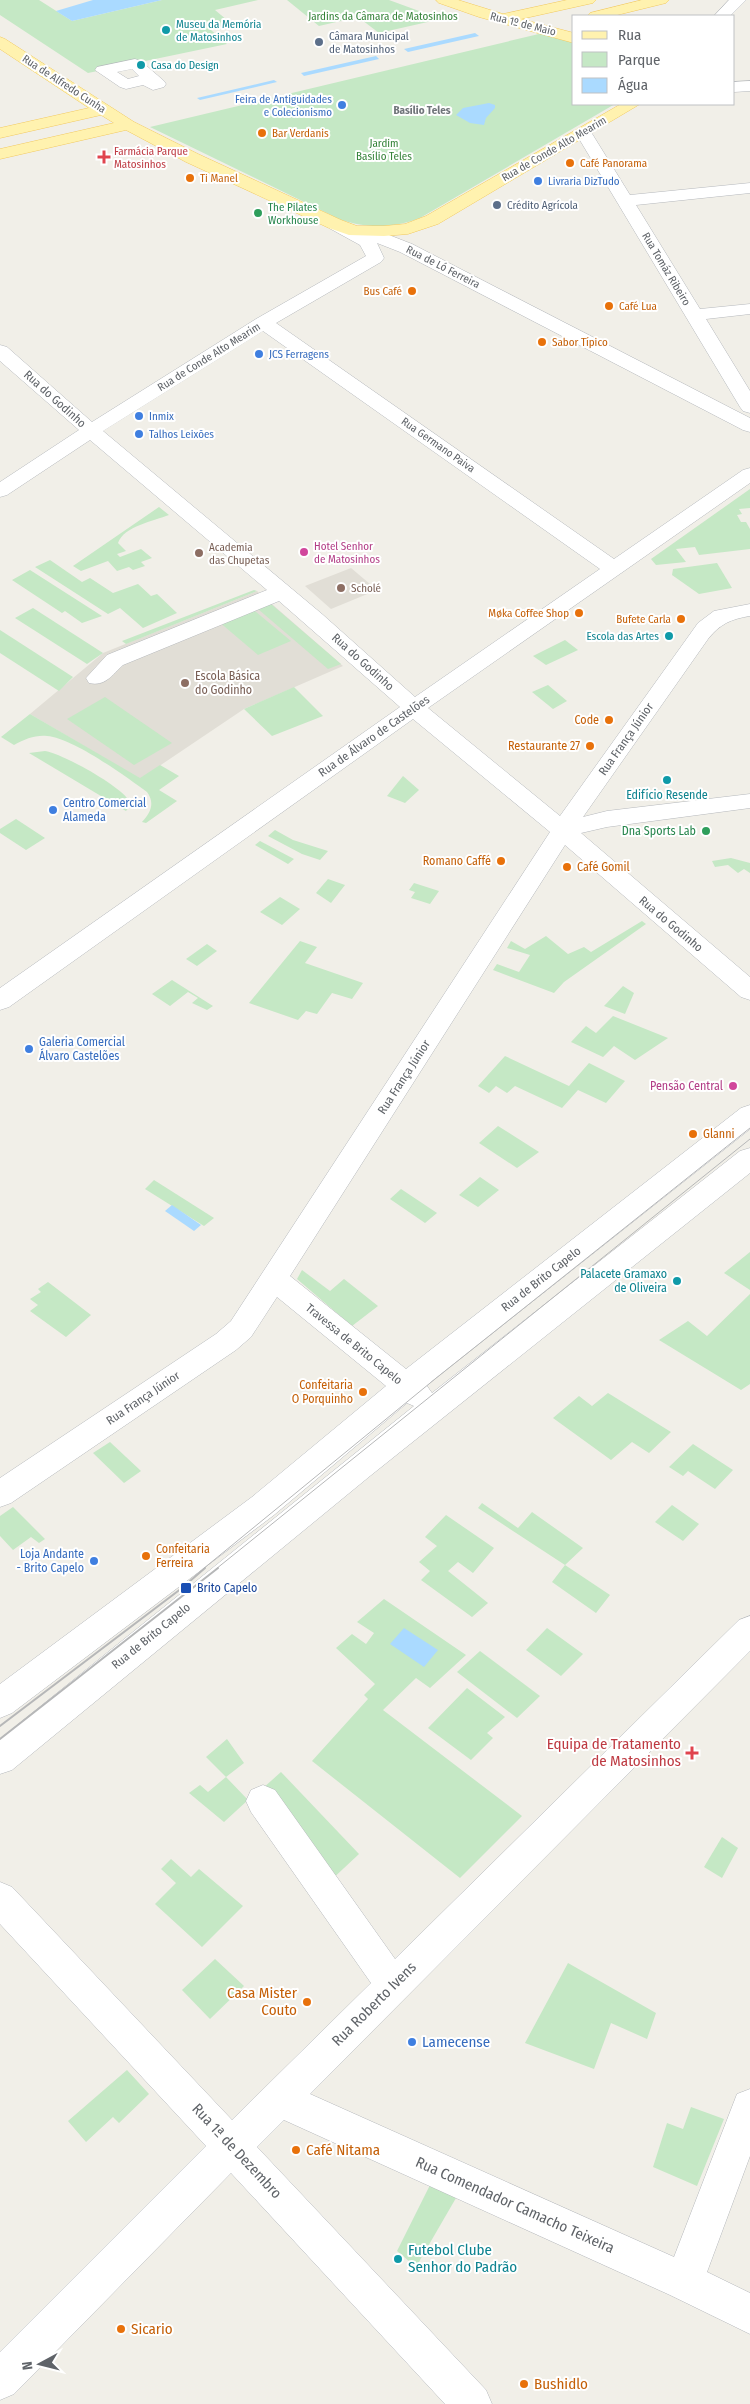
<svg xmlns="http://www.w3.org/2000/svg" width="750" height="2404" font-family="'Fira Sans Condensed',sans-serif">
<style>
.education{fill:#e1ded6}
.green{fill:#c5e8c5}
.water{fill:#aadaff}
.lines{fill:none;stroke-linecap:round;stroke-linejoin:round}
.minor-casing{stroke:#b5b8bc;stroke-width:1}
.major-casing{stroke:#f2c960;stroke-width:1}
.minor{fill:#fff;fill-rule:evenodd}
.major{fill:#fff2af;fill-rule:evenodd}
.tram-far1{stroke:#b6b7b8;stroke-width:1}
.tram{stroke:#b6b7b8;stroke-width:2}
.culture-dot{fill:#0f9aa8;stroke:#fff;stroke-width:2}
.service-dot{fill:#5c6f8a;stroke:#fff;stroke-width:2}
.shop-dot{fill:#3f7fe0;stroke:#fff;stroke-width:2}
.food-dot{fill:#e8710a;stroke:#fff;stroke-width:2}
.health-dot{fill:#e0444e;stroke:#fff;stroke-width:2}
.leisure-dot{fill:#2e9e5b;stroke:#fff;stroke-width:2}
.hotel-dot{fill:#d1479c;stroke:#fff;stroke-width:2}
.education-dot{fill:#8d6e63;stroke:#fff;stroke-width:2}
.transit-dot{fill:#1a4fb4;stroke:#fff;stroke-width:2}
.labels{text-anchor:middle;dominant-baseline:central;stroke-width:4;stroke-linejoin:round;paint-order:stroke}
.far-park-label{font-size:11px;fill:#348238;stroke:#fff}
.far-culture-label{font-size:11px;fill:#0d838f;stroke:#fff;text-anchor:start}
.far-street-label{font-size:11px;fill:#5f6368;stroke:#fff}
.far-service-label{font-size:11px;fill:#4e5e75;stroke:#fff;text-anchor:start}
.far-shop-label{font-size:11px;fill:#366cbe;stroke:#fff;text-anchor:start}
.far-neighbourhood-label{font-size:11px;font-weight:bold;fill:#70757a;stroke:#fff}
.far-food-label{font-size:11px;fill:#c56008;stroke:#fff;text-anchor:start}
.far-health-label{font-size:11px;fill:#be3a42;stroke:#fff;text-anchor:start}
.far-leisure-label{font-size:11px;fill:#27864d;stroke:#fff;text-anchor:start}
.far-hotel-label{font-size:11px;fill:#b23c85;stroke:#fff;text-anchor:start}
.far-education-label{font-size:11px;fill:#785e54;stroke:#fff;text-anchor:start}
.street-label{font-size:12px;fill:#5f6368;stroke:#fff}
.education-label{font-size:12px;fill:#785e54;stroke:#fff;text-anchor:start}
.food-label{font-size:12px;fill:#c56008;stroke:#fff;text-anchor:end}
.culture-label{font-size:12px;fill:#0d838f;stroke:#fff}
.shop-label{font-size:12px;fill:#366cbe;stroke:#fff;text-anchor:start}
.leisure-label{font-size:12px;fill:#27864d;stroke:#fff;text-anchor:end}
.hotel-label{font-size:12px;fill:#b23c85;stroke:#fff;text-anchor:end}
.transit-label{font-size:12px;fill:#164399;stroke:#fff;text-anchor:start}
.near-health-label{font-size:15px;fill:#be3a42;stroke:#fff;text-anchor:end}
.near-food-label{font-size:15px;fill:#c56008;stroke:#fff;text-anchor:start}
.near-street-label{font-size:15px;fill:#5f6368;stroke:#fff}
.near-shop-label{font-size:15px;fill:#366cbe;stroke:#fff;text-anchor:start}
.near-culture-label{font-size:15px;fill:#0d838f;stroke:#fff;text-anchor:start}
</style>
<rect width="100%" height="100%" fill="#f1efe8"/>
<g class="education">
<path d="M351 568 377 590 331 609 305 586Z"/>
<path d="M257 591 343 666 244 709 140 779 30 714 103 653Z"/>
</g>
<g class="green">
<path d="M0 0H39L72 21 162 0H258L215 10 233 25 211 30 227 44 88 73 0 15Z"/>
<path d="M287 0H389L441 19 379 33 358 17 319 26Z"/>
<path d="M543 33 574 43V104H615L420 218C395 228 365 229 339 219L150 127Z"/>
<path d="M750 489V508L739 509 742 514 737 515 741 522H746L750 529V549L699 555 695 547 676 549 686 562 656 565 651 559Z"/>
<path d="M159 507 169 515C154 521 124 526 118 543L126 551 117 554 120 557 141 549 152 558 141 562 145 566 133 570 129 567 117 571 108 561 81 571 73 566Z"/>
<path d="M50 560 82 582 90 578 113 593 138 584 151 596 157 594 177 613 143 628 120 608 108 614 35 567Z"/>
<path d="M717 563 732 588 699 594 672 575 673 569Z"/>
<path d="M30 570 102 616 82 623 65 611 62 613 12 580Z"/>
<path d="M254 590 257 591 126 644 122 641Z"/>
<path d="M271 604 341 664 328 669 258 609Z"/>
<path d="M250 607 291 641 258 655 218 621Z"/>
<path d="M33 608 103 653 87 664 15 618Z"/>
<path d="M0 630 73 677 59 691 0 653Z"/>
<path d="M565 640 578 650 546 665 533 656Z"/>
<path d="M548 685 567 701 553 709 532 692Z"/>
<path d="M294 687 323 716 272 736 244 709Z"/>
<path d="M105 697 172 743 134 765 67 719Z"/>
<path d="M30 714 140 778 160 765 179 776 159 790 177 801 146 823 142 822C151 812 155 803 147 792 125 776 73 738 47 736 35 735 25 739 14 745L1 737Z"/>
<path d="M45 751C63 754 121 786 130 802L129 807 126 811 29 753Z"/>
<path d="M403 776 419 790 405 803 387 796Z"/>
<path d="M16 819 45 838 26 850 0 833V829Z"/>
<path d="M275 830 293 840 328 851 320 860 302 854 268 836Z"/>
<path d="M260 841 294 859 288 864 255 845Z"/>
<path d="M731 858 750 863V873L744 869 738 873 728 865 715 867 712 861Z"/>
<path d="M328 879 345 885 331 903 316 893Z"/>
<path d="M414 883 439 891 430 904 411 898 415 892 409 890Z"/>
<path d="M280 897 300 909 282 925 260 912Z"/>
<path d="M642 921 646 924 564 982 554 993 493 970 497 964 519 972 530 955 507 948 511 941 525 949 546 936 568 954 584 947 591 952Z"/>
<path d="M300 941 317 947 305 963 363 983 352 999 332 993 317 1014 306 1011 298 1020 249 1003Z"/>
<path d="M207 944 217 951 197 966 186 959Z"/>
<path d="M172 980 213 1006 207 1010 192 1003 198 998 188 992 170 1006 152 994Z"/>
<path d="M623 986 634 993 625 1014 604 1006Z"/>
<path d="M613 1016 668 1038 635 1060 614 1046 603 1057 571 1042 586 1026 596 1033Z"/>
<path d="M505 1056 569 1086 589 1063 625 1081 606 1103 578 1090 562 1108 515 1086 507 1093 496 1086 489 1093 478 1086Z"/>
<path d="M498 1126 539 1152 517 1168 479 1143Z"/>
<path d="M480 1177 499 1190 478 1207 459 1195Z"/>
<path d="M154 1180 214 1218 204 1226 145 1189Z"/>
<path d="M401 1189 437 1213 425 1223 390 1199Z"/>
<path d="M750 1252V1290L724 1273Z"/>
<path d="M302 1270 330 1291 344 1279 378 1306 352 1326 297 1279Z"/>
<path d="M48 1282 91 1315 66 1337 30 1311 38 1305 30 1299 41 1292 38 1289Z"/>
<path d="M750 1294V1384L741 1390 659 1340 688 1321 707 1336Z"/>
<path d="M608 1393 671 1432 649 1453 632 1442 611 1460 553 1418 579 1396 592 1406Z"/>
<path d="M110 1442 141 1471 124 1483 93 1453Z"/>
<path d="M693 1444 733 1470 715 1489 688 1471 683 1476 669 1467Z"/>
<path d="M482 1503 518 1528 532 1512 583 1548 565 1565 610 1595 596 1613 552 1582 565 1565 478 1508Z"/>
<path d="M672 1505 699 1524 683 1541 655 1522Z"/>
<path d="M13 1507 45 1539 39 1543 31 1537 13 1550 0 1536V1516Z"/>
<path d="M446 1515 494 1548 473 1573 458 1562 448 1571 488 1603 472 1617 421 1580 430 1571 419 1562 437 1546 425 1537Z"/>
<path d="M384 1599 466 1655 430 1688 416 1678 383 1710 522 1816 460 1878 312 1761 368 1699 364 1695 375 1684 336 1648 352 1634 366 1644 374 1633 357 1622Z"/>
<path d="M547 1628 583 1654 561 1676 526 1650Z"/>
<path d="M480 1651 540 1696 517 1718 457 1672Z"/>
<path d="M467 1688 505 1717 487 1733 493 1738 471 1760 428 1728Z"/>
<path d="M227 1739 244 1763 226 1777 248 1800 224 1822 189 1793 200 1785 208 1792 226 1777 206 1757Z"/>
<path d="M281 1772 359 1854 328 1883 262 1789Z"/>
<path d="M722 1837 738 1848 722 1878 704 1867Z"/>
<path d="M171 1859 191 1877 199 1869 243 1906 202 1947 155 1904 176 1883 161 1869Z"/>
<path d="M215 1959 244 1986 210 2019 182 1990Z"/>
<path d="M568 1963 656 2013 647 2039 611 2023 594 2069 525 2043Z"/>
<path d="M127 2070 149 2094 119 2123 113 2117 86 2142 68 2121Z"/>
<path d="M691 2107 724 2119 697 2186 653 2167 667 2123 683 2129Z"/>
<path d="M430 2185 456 2198 416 2267 397 2251Z"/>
</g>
<g class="water">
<path d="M93 0H162L72 21 56 11Z"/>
<path d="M475 33 479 36 408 52 404 49Z"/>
<path d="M376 56 379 59 304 76 301 73Z"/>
<path d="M274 80 277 82 200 100 197 98Z"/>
<path d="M489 103 495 105V108L486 118 484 125 470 123 456 115 463 108Z"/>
<path d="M172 1205 201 1225 194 1231 165 1211Z"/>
<path d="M404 1628 438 1650 424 1667 390 1644Z"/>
</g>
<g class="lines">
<defs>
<g id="minor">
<path d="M729 0H746L730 16H714Z"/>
<path d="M135 59 141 61 164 81 166 84 164 87 153 90 143 85 126 89 120 87 95 70 97 67ZM132 69 139 76 128 79 117 72Z"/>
<path d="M750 81V91L734 92V82Z"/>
<path d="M583 127 591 132 630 195 750 183V193L636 205 700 309 750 304V314L706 319 750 391V413L743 411 740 407 575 132Z"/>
<path d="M335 219 358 229 365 227 371 228 412 244 750 418V432L743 430 400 252 377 243 384 258 381 262 276 323 614 559 743 470 750 468V483L428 708 560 816 698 623 714 611 750 604V616C731 619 720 624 708 639L583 817 607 811 750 794V808L607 827 581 833 750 977V1000L741 997 565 845 290 1276 406 1369 741 1108 750 1105V1129L432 1381 427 1386 432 1393 740 1151 750 1148V1173L370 1476 12 1770 0 1774V1739L414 1406 407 1403 274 1515 12 1713 0 1718V1684L252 1497 386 1386 277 1297 251 1337 236 1350 11 1503 0 1507V1478L216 1334 231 1321 550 832 413 719 9 1007 0 1010V988L400 707 279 601 123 665C112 675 105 687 89 683L86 678 107 655 267 590 90 440 7 495 0 497V482L79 430 0 361V345L7 347 92 422 256 319 366 256 360 245 329 228 326 224 329 220ZM263 331 600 569 415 697 322 614 103 431Z"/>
<path d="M750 1616V1651L310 2094 674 2257 737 2094 750 2089V2156L707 2272 750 2293V2334L670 2295 284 2120 257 2147 486 2390 492 2404H445L231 2173 14 2394 0 2400V2352L206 2146 0 1924V1882L12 1887 232 2120 371 1983 251 1812 246 1801 251 1790 263 1785 275 1790 395 1959 739 1620Z"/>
</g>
<g id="major">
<path d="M436 0H458L503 14 567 0H596L593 3 521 19 574 33V43L479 17 439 3Z"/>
<path d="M642 0H669L666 3 613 16H587L590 13Z"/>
<path d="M0 37 5 39 134 122 198 154 341 220 357 226H384L405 224 426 216 621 104H640L438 224 408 234 384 236 349 235 329 228 186 162 126 130 0 159V149L114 123 101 115 0 138V128L89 108 0 49Z"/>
</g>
</defs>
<use href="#minor" class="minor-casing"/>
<use href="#major" class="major-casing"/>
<use href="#minor" class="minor"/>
<use href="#major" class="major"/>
<g class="tram-far1">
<path d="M203 1569 435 1379 750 1128"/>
<path d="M216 1569 750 1139"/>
</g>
<g class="tram">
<path d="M0 1726 182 1588 205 1568"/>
<path d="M0 1739 218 1568"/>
</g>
</g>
<g class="culture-dot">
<circle cx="166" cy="30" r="5"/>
<circle cx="141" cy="65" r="5"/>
<circle cx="669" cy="636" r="5"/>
<circle cx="667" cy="780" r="5"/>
<circle cx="677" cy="1281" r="5"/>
<circle cx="398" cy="2259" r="5"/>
</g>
<g class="service-dot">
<circle cx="319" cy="42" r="5"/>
<circle cx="497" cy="205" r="5"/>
</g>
<g class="shop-dot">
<circle cx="342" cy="105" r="5"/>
<circle cx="538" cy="181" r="5"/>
<circle cx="259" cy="354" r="5"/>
<circle cx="139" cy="416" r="5"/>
<circle cx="139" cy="434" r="5"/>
<circle cx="53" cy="810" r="5"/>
<circle cx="29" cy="1049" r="5"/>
<circle cx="94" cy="1561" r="5"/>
<circle cx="412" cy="2042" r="5"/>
</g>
<g class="food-dot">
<circle cx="262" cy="133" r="5"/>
<circle cx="570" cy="163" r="5"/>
<circle cx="190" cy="178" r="5"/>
<circle cx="412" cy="291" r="5"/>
<circle cx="609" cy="306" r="5"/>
<circle cx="542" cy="342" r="5"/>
<circle cx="579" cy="613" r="5"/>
<circle cx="681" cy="619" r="5"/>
<circle cx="609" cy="720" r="5"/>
<circle cx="590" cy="746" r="5"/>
<circle cx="501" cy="861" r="5"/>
<circle cx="567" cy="867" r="5"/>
<circle cx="693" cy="1134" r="5"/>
<circle cx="363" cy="1392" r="5"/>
<circle cx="146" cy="1556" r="5"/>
<circle cx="307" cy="2002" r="5"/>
<circle cx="296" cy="2150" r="5"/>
<circle cx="121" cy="2329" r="5"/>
<circle cx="524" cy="2384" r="5"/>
</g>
<g class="health-dot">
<path d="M101.5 149.5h5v5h5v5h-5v5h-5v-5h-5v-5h5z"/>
<path d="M689.5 1745.5h5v5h5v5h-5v5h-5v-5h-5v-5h5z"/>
</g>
<g class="leisure-dot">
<circle cx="258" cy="213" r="5"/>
<circle cx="706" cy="831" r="5"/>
</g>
<g class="hotel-dot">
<circle cx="304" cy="552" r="5"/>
<circle cx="733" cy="1086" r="5"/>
</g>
<g class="education-dot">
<circle cx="199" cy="553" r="5"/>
<circle cx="341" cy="588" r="5"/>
<circle cx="185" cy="683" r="5"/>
</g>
<rect class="transit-dot" x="180" y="1582" width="12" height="12" rx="2.5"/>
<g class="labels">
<g class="far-park-label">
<text x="383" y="16">Jardins da Câmara de Matosinhos</text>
<text x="384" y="143">Jardim<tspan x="384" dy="13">Basílio Teles</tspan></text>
</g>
<g class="far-culture-label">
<text x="176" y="24">Museu da Memória<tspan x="176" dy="13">de Matosinhos</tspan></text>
<text x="151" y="65">Casa do Design</text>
<text x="659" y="636" text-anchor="end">Escola das Artes</text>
</g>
<g class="far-street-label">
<text transform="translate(523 24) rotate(14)">Rua 1º de Maio</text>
<text transform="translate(64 84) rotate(33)">Rua de Alfredo Cunha</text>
<text transform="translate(554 149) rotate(-30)">Rua de Conde Alto Mearim</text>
<text transform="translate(443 267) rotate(27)">Rua de Ló Ferreira</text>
<text transform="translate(666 269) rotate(59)">Rua Tomáz Ribeiro</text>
<text transform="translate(209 357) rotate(-32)">Rua de Conde Alto Mearim</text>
<text transform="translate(438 445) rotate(35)">Rua Germano Paiva</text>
</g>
<g class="far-service-label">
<text x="329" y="36">Câmara Municipal<tspan x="329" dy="13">de Matosinhos</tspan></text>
<text x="507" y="205">Crédito Agrícola</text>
</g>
<g class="far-shop-label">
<text x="332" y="99" text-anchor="end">Feira de Antiguidades<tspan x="332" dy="13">e Colecionismo</tspan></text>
<text x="548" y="181">Livraria DizTudo</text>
<text x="269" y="354">JCS Ferragens</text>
<text x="149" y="416">Inmix</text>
<text x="149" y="434">Talhos Leixões</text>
</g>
<g class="far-neighbourhood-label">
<text x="422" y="110">Basílio Teles</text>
</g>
<g class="far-food-label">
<text x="272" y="133">Bar Verdanis</text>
<text x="580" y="163">Café Panorama</text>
<text x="200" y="178">Ti Manel</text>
<text x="402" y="291" text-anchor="end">Bus Café</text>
<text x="619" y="306">Café Lua</text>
<text x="552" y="342">Sabor Típico</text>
<text x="569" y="613" text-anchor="end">Møka Coffee Shop</text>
<text x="671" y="619" text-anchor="end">Bufete Carla</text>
</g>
<g class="far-health-label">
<text x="114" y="151">Farmácia Parque<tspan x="114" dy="13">Matosinhos</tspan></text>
</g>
<g class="far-leisure-label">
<text x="268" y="207">The Pilates<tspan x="268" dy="13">Workhouse</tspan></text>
</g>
<g class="far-hotel-label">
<text x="314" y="546">Hotel Senhor<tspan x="314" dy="13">de Matosinhos</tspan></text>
</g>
<g class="far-education-label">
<text x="209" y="547">Academia<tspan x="209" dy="13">das Chupetas</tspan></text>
<text x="351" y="588">Scholé</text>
</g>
<g class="street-label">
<text transform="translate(55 399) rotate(42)">Rua do Godinho</text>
<text transform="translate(363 662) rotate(42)">Rua do Godinho</text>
<text transform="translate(374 736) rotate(-35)">Rua de Álvaro de Castelões</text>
<text transform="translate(626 739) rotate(-55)">Rua França Júnior</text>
<text transform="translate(671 924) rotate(40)">Rua do Godinho</text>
<text transform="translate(404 1077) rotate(-57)">Rua França Júnior</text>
<text transform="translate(541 1279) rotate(-38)">Rua de Brito Capelo</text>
<text transform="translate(354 1344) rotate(39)">Travessa de Brito Capelo</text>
<text transform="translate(143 1398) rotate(-34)">Rua França Júnior</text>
<text transform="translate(151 1636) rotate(-39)">Rua de Brito Capelo</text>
</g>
<g class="education-label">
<text x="195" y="676">Escola Básica<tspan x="195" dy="14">do Godinho</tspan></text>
</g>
<g class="food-label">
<text x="599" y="720">Code</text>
<text x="580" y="746">Restaurante 27</text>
<text x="491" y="861">Romano Caffé</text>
<text x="577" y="867" text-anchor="start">Café Gomil</text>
<text x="703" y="1134" text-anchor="start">Glanni</text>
<text x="353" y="1385">Confeitaria<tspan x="353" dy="14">O Porquinho</tspan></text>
<text x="156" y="1549" text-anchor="start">Confeitaria<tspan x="156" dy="14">Ferreira</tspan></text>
</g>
<g class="culture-label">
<text x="667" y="795">Edifício Resende</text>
<text x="667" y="1274" text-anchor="end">Palacete Gramaxo<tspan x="667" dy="14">de Oliveira</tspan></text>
</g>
<g class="shop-label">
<text x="63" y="803">Centro Comercial<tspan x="63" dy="14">Alameda</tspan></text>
<text x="39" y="1042">Galeria Comercial<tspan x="39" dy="14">Álvaro Castelões</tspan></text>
<text x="84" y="1554" text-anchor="end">Loja Andante<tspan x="84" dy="14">- Brito Capelo</tspan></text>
</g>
<g class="leisure-label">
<text x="696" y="831">Dna Sports Lab</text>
</g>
<g class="hotel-label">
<text x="723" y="1086">Pensão Central</text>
</g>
<g class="transit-label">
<text x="197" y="1588">Brito Capelo</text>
</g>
<g class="near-health-label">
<text x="681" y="1744">Equipa de Tratamento<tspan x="681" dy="17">de Matosinhos</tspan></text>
</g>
<g class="near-food-label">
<text x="297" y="1993" text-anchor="end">Casa Mister<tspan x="297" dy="17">Couto</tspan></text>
<text x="306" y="2150">Café Nitama</text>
<text x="131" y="2329">Sicario</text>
<text x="534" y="2384">Bushidlo</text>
</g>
<g class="near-street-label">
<text transform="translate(374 2004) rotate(-45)">Rua Roberto Ivens</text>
<text transform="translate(237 2151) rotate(47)">Rua 1ª de Dezembro</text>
<text transform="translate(515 2205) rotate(24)">Rua Comendador Camacho Teixeira</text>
</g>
<g class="near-shop-label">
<text x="422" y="2042">Lamecense</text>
</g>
<g class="near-culture-label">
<text x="408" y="2250">Futebol Clube<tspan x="408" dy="17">Senhor do Padrão</tspan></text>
</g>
</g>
<rect x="572" y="15" width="162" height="90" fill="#ffffff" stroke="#bfc1c3"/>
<rect x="582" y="31" width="25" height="8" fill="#fff2af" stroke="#bfc1c3"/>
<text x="618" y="40" font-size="15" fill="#5f6368">Rua</text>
<rect x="582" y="52" width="25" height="15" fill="#c5e8c5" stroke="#bfc1c3"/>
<text x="618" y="65" font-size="15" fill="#5f6368">Parque</text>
<rect x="582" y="78" width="25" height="15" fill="#aadaff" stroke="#bfc1c3"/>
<text x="618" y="90" font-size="15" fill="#5f6368">Água</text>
<g transform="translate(40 2364) rotate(263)" stroke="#ffffff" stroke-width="4" paint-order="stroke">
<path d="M0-4L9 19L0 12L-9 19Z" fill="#5f6368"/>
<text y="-8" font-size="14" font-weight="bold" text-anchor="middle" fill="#5f6368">N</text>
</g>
</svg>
